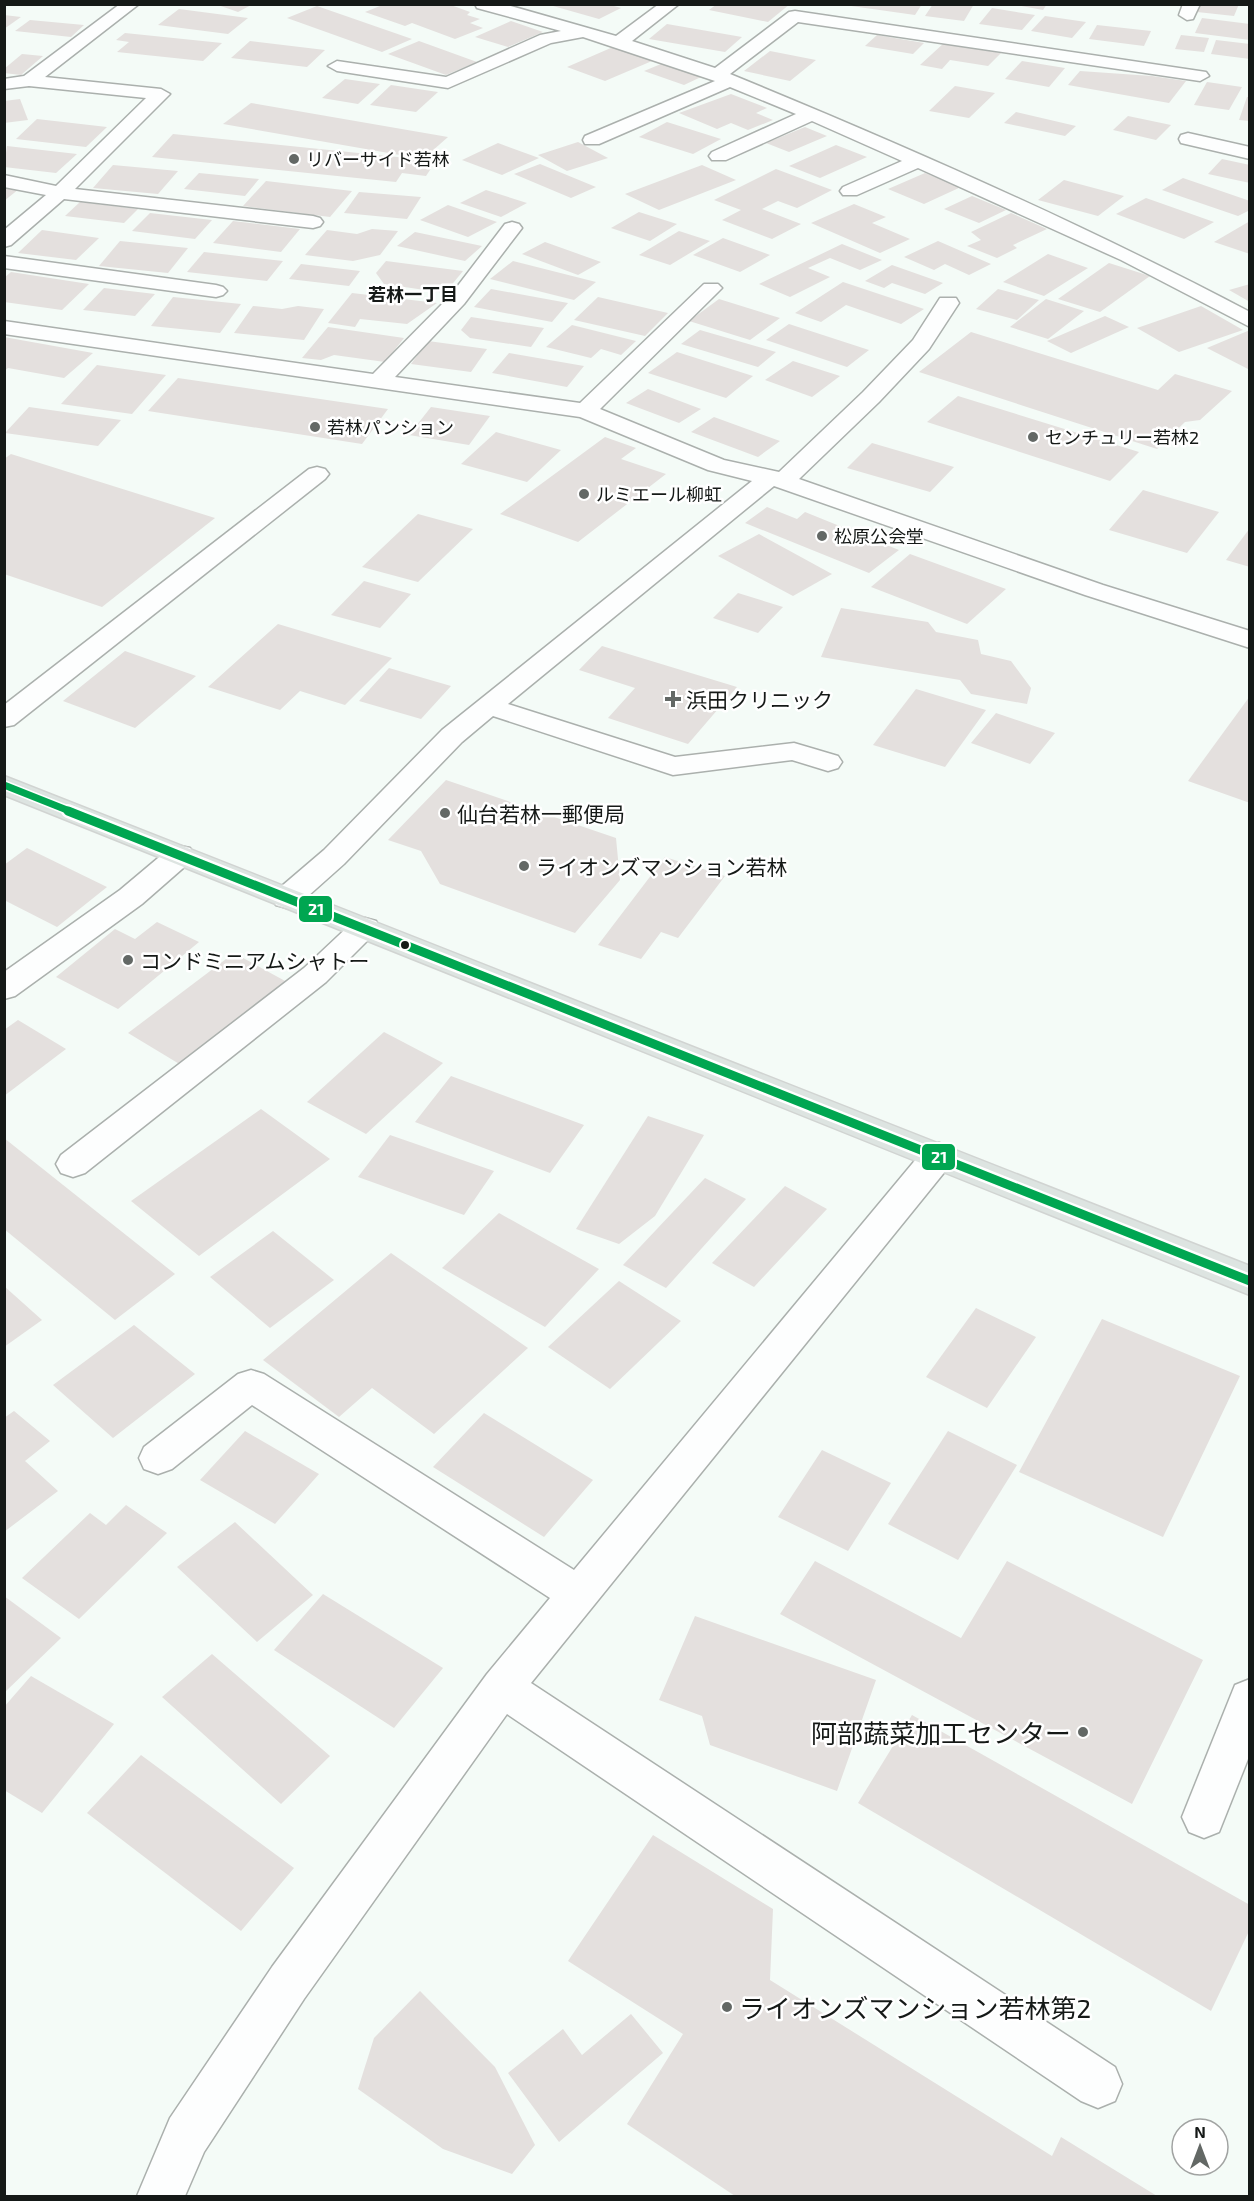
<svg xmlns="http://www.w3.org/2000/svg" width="1254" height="2201" font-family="'Exo 2','Noto Sans JP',sans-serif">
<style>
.building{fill:#e4e0de}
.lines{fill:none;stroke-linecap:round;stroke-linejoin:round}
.minor-casing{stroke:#abb0ad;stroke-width:3}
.major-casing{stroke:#d1d4d2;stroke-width:3}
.minor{fill:#fdfefe;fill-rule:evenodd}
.major{fill:#dde4e1;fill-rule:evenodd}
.bus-1-far1-casing{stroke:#fff;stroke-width:10}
.bus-1-casing{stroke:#fff;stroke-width:14}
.bus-1-far1{stroke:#00a651;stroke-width:7}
.bus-1{stroke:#00a651;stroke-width:9}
.poi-dot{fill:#636865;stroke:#fff;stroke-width:2}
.bus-dot{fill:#151917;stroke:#fff;stroke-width:2}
.labels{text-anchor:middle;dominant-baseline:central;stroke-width:5;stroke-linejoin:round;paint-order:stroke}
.far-poi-label{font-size:18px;fill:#151917;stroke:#fff;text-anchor:start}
.far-neighbourhood-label{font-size:18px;font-weight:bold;fill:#151917;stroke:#fff}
.poi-label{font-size:21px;fill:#151917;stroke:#fff;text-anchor:start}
.near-poi-label{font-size:26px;fill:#151917;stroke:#fff;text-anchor:end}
.line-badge{stroke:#fff;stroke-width:2}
.badge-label{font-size:16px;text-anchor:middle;font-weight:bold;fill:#fff}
</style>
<rect width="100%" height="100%" fill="#f4fbf7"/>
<g class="building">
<path d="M215 4H253L238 12Z"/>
<path d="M385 4H448L470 12 467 15 480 19 470 23 483 28 455 39 412 23 405 26 365 12Z"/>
<path d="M546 4H607L621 8 599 19Z"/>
<path d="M717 4H790L768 22 709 10Z"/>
<path d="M837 4H922L915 15Z"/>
<path d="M933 4H974L964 21 925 16Z"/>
<path d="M1010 4H1047L1043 10Z"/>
<path d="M1201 4H1239L1234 16 1197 12Z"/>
<path d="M317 6 412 39 382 52 287 18Z"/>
<path d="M992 8 1035 15 1022 30 979 24Z"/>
<path d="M179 9 248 18 228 34 158 25Z"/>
<path d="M4 15 21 17 4 29Z"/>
<path d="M1045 16 1086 22 1072 38 1031 31Z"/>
<path d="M1202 18 1250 24V40L1195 33Z"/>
<path d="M30 20 84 25 71 37 15 31Z"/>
<path d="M511 21 543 32 508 47 475 37Z"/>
<path d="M667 24 742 37 725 52 649 39Z"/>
<path d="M1097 25 1151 31 1144 46 1089 39Z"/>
<path d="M125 33 222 43 203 61 117 52 129 42 116 40Z"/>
<path d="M877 35 924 43 913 54 865 46Z"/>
<path d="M1181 35 1209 38 1204 52 1175 49Z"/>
<path d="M1216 40 1250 44V59L1211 54Z"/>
<path d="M250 41 325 50 307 67 231 58Z"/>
<path d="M419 41 477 62 446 75 388 54Z"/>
<path d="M944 43 1001 53 988 66 950 60 942 69 920 65Z"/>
<path d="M613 47 652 61 605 81 567 67Z"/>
<path d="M770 51 816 60 790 81 744 71Z"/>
<path d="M22 54 43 56 21 75 4 73V69Z"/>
<path d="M1022 61 1065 68 1049 87 1005 79Z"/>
<path d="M661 64 701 77 684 85 644 71Z"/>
<path d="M1080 71 1152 76 1186 81 1169 103 1068 85Z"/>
<path d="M345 79 380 84 358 104 322 98Z"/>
<path d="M1207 82 1242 87 1229 110 1194 105Z"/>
<path d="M391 85 438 92 416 112 370 105Z"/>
<path d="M955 86 995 93 969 118 929 111Z"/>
<path d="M731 94 767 108 756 113 773 120 748 130 731 123 717 129 679 113Z"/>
<path d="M1247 97H1250V121L1239 120Z"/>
<path d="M20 99 28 120 4 123V101Z"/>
<path d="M251 103 448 137 423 159 223 124Z"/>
<path d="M1016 112 1076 126 1065 136 1004 123Z"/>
<path d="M1128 116 1171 125 1156 140 1113 130Z"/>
<path d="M37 119 107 127 86 147 16 139Z"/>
<path d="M667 122 721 139 693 154 639 137Z"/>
<path d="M805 127 827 136 789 152 766 143Z"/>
<path d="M173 134 436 161 426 176 402 173 396 182 152 157Z"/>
<path d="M578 142 608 158 567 171 538 155Z"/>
<path d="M498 143 539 158 502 175 462 160Z"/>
<path d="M836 145 867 157 820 178 789 166Z"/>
<path d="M7 146 77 154 56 173 4 167Z"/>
<path d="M1222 159 1250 165V183L1208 174Z"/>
<path d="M540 164 596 187 571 198 514 174Z"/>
<path d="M113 165 178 171 158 194 93 188Z"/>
<path d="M702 165 736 180 659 210 625 194Z"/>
<path d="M776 169 832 190 797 208 778 201 762 209 801 224 772 239 722 220 741 210 714 200Z"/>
<path d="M199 173 259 179 245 196 184 189Z"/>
<path d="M925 173 961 187 924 204 888 189Z"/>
<path d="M1183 178 1250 201V210L1238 216 1162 190Z"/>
<path d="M1064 180 1124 196 1098 216 1038 200Z"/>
<path d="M266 181 352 191 330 217 243 206Z"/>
<path d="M4 187 19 189 4 201Z"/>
<path d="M486 190 527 203 501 217 460 203Z"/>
<path d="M359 192 421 197 407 219 344 213Z"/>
<path d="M972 196 1006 210 979 223 944 209Z"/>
<path d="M1146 198 1214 222 1184 239 1116 214Z"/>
<path d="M80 202 138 209 124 223 65 216Z"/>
<path d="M854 204 886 217 872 223 910 239 880 253 811 223Z"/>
<path d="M448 205 497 222 468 237 420 220Z"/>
<path d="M639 212 677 224 650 241 611 228Z"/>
<path d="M150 213 212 220 195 239 132 231Z"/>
<path d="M1011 213 1047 229 1013 245 1017 248 997 258 967 246 981 240 971 232Z"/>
<path d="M233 221 300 229 281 252 213 243Z"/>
<path d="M1250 221V254L1214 242Z"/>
<path d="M372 229 398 231 380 255 353 261 305 255 327 230 357 234Z"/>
<path d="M42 230 99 238 76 260 18 253Z"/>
<path d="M679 231 710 241 670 265 639 255Z"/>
<path d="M415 232 482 246 465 261 397 246Z"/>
<path d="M723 238 770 255 740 272 693 255Z"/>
<path d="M120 241 188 248 168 273 99 266Z"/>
<path d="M938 241 991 264 969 275 945 264 934 270 904 257Z"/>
<path d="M545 242 601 262 578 275 522 254Z"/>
<path d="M842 244 882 260 860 270 830 258 808 268 830 277 790 297 759 284Z"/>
<path d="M204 252 283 261 267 281 187 272Z"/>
<path d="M1048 254 1088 268 1044 296 1003 282Z"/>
<path d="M386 261 463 271 445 293 384 284 376 273Z"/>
<path d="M513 261 596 282 574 300 490 279Z"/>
<path d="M1109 263 1150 276 1100 312 1058 299Z"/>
<path d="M301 264 360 271 349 286 289 279Z"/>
<path d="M892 265 943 283 925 294 892 283 884 288 865 281Z"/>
<path d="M11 272 89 284 62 310 4 302V278Z"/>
<path d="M843 282 924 309 901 324 846 305 821 322 795 313Z"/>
<path d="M1250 284V302L1229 290Z"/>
<path d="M104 288 155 294 135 316 83 310Z"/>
<path d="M491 289 568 303 552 322 474 307Z"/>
<path d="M998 289 1039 300 1017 320 976 309Z"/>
<path d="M352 293 437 303 407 324 360 319 355 327 328 323Z"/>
<path d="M173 297 241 304 220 333 151 326Z"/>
<path d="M598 297 668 313 645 336 574 320Z"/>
<path d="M719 299 780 318 750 340 689 321Z"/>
<path d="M1046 299 1084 311 1048 339 1010 327Z"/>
<path d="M253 306 282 309 298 306 324 309 304 340 234 333Z"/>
<path d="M1201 306 1243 330 1179 352 1137 328Z"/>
<path d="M1105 316 1129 327 1071 353 1047 341Z"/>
<path d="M471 317 544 328 531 347 470 338 461 330Z"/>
<path d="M789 324 869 350 847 367 766 340Z"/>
<path d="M572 325 636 341 621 355 601 349 591 358 546 347Z"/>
<path d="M328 327 404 338 385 362 334 355 321 360 302 358Z"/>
<path d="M700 330 776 352 758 367 681 344Z"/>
<path d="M1250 330V370L1207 348Z"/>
<path d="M971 332 1158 390 1175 374 1232 391 1200 420 1185 422 1157 449 919 372Z"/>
<path d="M4 337 93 353 64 378 8 368 4 371Z"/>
<path d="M428 341 487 349 471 372 411 364Z"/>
<path d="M677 352 753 376 726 398 648 373Z"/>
<path d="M509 353 584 366 567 387 492 373Z"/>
<path d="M793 361 840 376 812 397 765 380Z"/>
<path d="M97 365 166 375 132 414 61 404Z"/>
<path d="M178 378 388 409 362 444 148 411Z"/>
<path d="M648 389 701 409 679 423 626 403Z"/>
<path d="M958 396 1139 452 1110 481 927 422Z"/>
<path d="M29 407 121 420 98 446 5 433Z"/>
<path d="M431 407 490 416 469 445 409 435Z"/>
<path d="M714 417 780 441 758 457 691 432Z"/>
<path d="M496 432 561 450 527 482 461 464Z"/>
<path d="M605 437 636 448 621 459 666 474 578 542 500 514Z"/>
<path d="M872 443 954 467 930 492 847 468Z"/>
<path d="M11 454 215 518 102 607 4 574V459Z"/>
<path d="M1143 490 1219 512 1187 553 1109 530Z"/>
<path d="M767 507 797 519 805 512 899 550 869 573 745 523Z"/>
<path d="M418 514 473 529 418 582 362 567Z"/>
<path d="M1250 528V567L1226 560Z"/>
<path d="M759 534 832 574 793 596 718 556Z"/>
<path d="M910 554 1006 589 967 624 871 587Z"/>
<path d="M364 581 411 594 380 628 331 615Z"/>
<path d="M738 593 783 607 758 633 713 618Z"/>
<path d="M841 608 928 622 936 632 978 640 981 654 1011 661 1031 688 1027 704 971 694 960 680 821 657Z"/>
<path d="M278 624 392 658 345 705 300 691 280 710 208 687Z"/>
<path d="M602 646 737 687 688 744 608 718 635 688 579 670Z"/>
<path d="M125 651 196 676 135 728 63 701Z"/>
<path d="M389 668 451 686 421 719 359 701Z"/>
<path d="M916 689 986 710 945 767 873 745Z"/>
<path d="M1250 696V803L1188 781Z"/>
<path d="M996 713 1055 733 1030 764 971 743Z"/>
<path d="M446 780 616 838 620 880 575 933 440 884 421 851 388 840Z"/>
<path d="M27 848 107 887 57 927 4 900V865Z"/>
<path d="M665 857 725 876 678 938 661 932 641 959 598 945Z"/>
<path d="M157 922 199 942 118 1009 56 977 115 929 135 939Z"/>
<path d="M234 953 287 982 181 1065 128 1033Z"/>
<path d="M18 1020 66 1049 4 1096V1030Z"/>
<path d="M384 1032 443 1063 366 1134 307 1102Z"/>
<path d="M451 1076 584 1125 550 1173 415 1122Z"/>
<path d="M261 1109 330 1159 199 1256 131 1201Z"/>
<path d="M648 1116 704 1135 655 1216 619 1244 576 1229Z"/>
<path d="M390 1135 494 1171 464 1215 358 1177Z"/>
<path d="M4 1138 175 1274 115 1320 4 1229Z"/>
<path d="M705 1178 746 1199 666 1288 623 1265Z"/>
<path d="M785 1186 827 1209 754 1287 712 1263Z"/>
<path d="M499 1213 599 1269 545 1327 442 1268Z"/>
<path d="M273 1231 334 1280 270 1328 210 1277Z"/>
<path d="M391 1253 528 1348 434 1434 372 1388 339 1417 263 1360Z"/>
<path d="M619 1281 681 1321 610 1389 548 1347Z"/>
<path d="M4 1286 42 1320 4 1347Z"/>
<path d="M976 1308 1036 1337 987 1408 926 1377Z"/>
<path d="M1102 1319 1240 1376 1163 1537 1019 1472Z"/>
<path d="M134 1325 195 1374 113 1438 53 1385Z"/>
<path d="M14 1411 50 1441 25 1461 58 1491 4 1532V1418Z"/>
<path d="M484 1413 593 1480 544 1537 433 1467Z"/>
<path d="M245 1431 319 1474 275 1524 200 1480Z"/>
<path d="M948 1431 1017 1465 958 1560 888 1524Z"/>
<path d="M822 1450 891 1483 848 1551 778 1517Z"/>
<path d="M126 1505 167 1533 79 1619 22 1578 90 1513 106 1525Z"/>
<path d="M235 1522 313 1595 257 1642 177 1567Z"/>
<path d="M815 1561 961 1638 1007 1561 1203 1660 1132 1804 780 1614Z"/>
<path d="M323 1594 443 1668 394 1728 274 1650Z"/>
<path d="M4 1596 61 1638 4 1693Z"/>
<path d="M695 1616 876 1680 837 1791 710 1745 702 1716 659 1700Z"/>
<path d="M212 1654 330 1756 281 1804 162 1697Z"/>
<path d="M31 1676 114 1724 42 1813 4 1790V1707Z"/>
<path d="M912 1715 1250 1905V1929L1211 2011 858 1803Z"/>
<path d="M141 1755 294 1868 241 1931 87 1813Z"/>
<path d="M653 1835 773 1909 770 1980 1052 2156 1061 2137 1157 2196H735L627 2124 683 2034 568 1961Z"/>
<path d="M420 1991 495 2067 535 2145 512 2174 443 2149 358 2089 374 2038Z"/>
<path d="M631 2014 663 2053 559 2142 508 2073 563 2029 582 2055Z"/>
</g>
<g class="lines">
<defs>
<g id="minor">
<path d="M120 4H139L45 77 161 89 170 94 75 189 313 216 320 218 323 222 320 226 313 228 64 199 11 245 4 247V230L46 195 4 187V175L56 186 146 98 29 86 4 89V79L24 76Z"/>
<path d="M475 4H504L616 36 659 4H679L632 41 715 68 789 12 795 11 1206 72 1209 76 1200 81 798 22 730 74C906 146 1081 223 1250 312V327L1121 260 918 168 857 195H843L840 191 843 187 902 161 812 121 726 160H712L709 156 712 152 796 114 730 87 599 144H585L583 140 585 136 715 81 583 37 551 43 448 88 337 71 328 66 337 61 446 77 540 35 561 31 477 8Z"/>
<path d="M1183 4H1200L1193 19 1187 20 1179 15Z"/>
<path d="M1188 133 1250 147V159L1181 143 1179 139 1181 135Z"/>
<path d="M512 222 519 224 522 228 464 304 395 377 580 403 704 284H718L722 288 718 292 600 409 724 460 779 472 863 392 913 340 940 298H956L959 303 929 349 879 402 799 479 1103 585 1250 631V648L1085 595 774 486 508 704 675 757 794 743 838 756 842 762 838 768 828 771 792 760 673 775 493 716 462 742 344 864 298 905 287 908 276 905 272 898 276 891 324 850 442 730 752 481 708 470 580 417 4 334V321L373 374 450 296 505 224Z"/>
<path d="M4 256 216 285 223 287 227 291 223 295 216 297 4 268Z"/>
<path d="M317 467 325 469 329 474 325 479 14 725 4 727V705L309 469Z"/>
<path d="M180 846 190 848 195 855 190 862 142 904 15 996 4 999V972L120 890 170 848Z"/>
<path d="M365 918 376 921 380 928 326 982 85 1173 73 1177 61 1173 56 1164 61 1155 304 968 354 921Z"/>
<path d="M939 1143 951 1146 956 1155 951 1164 531 1683 1115 2067 1122 2084 1115 2101 1098 2108 1081 2101 507 1714 304 1999 204 2152 185 2196H137L170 2118 272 1967 487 1674 550 1598 252 1405 172 1469 158 1474 144 1469 139 1458 144 1447 238 1374 251 1370 264 1374 574 1570 927 1146Z"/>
<path d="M1250 1679V1754L1219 1832 1204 1838 1189 1832 1182 1817 1235 1685Z"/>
</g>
<path id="major" d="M4 776 1250 1266V1295L4 795Z"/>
</defs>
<use href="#minor" class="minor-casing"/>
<use href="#major" class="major-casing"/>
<use href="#minor" class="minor"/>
<use href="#major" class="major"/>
<defs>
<path id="bus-1-far1" d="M4 785 72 812"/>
<path id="bus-1" d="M68 811 1250 1281"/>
</defs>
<use href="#bus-1-far1" class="bus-1-far1-casing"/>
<use href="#bus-1" class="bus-1-casing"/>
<use href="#bus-1-far1" class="bus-1-far1"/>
<use href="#bus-1" class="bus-1"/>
</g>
<g class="poi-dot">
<circle cx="294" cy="159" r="6"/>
<circle cx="315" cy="427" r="6"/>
<circle cx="1033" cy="437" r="6"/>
<circle cx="584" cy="494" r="6"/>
<circle cx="822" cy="536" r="6"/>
<path d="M670 690h6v6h6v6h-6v6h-6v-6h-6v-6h6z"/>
<circle cx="445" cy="813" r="6"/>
<circle cx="524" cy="866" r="6"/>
<circle cx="128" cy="960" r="6"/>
<circle cx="1083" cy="1732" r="6"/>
<circle cx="727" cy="2007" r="6"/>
</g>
<circle class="bus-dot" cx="405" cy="945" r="5"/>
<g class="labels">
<g class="far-poi-label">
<text x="306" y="159">リバーサイド若林</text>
<text x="327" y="427">若林パンション</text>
<text x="1045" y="437">センチュリー若林2</text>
<text x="596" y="494">ルミエール柳虹</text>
<text x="834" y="536">松原公会堂</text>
</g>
<g class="far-neighbourhood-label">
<text x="413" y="294">若林一丁目</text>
</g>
<g class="poi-label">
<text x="686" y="699">浜田クリニック</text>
<text x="457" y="813">仙台若林一郵便局</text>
<text x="536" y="866">ライオンズマンション若林</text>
<text x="140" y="960">コンドミニアムシャトー</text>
</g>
<g class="near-poi-label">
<text x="1071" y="1732">阿部蔬菜加工センター</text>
<text x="739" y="2007" text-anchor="start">ライオンズマンション若林第2</text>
</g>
</g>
<g class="line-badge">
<rect x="298" y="895" width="35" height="28" rx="6" fill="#00a651"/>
<rect x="921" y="1143" width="35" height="28" rx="6" fill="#00a651"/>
</g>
<g class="badge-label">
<text x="316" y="915">21</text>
<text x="939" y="1163">21</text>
</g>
<rect width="1254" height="2201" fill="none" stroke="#151917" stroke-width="12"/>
<g transform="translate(1200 2147)"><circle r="28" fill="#ffffff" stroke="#a1a3a2" stroke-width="1.5"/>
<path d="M0-4.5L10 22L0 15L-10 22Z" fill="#636865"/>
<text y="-9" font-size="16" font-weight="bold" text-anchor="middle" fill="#151917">N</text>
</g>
</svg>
